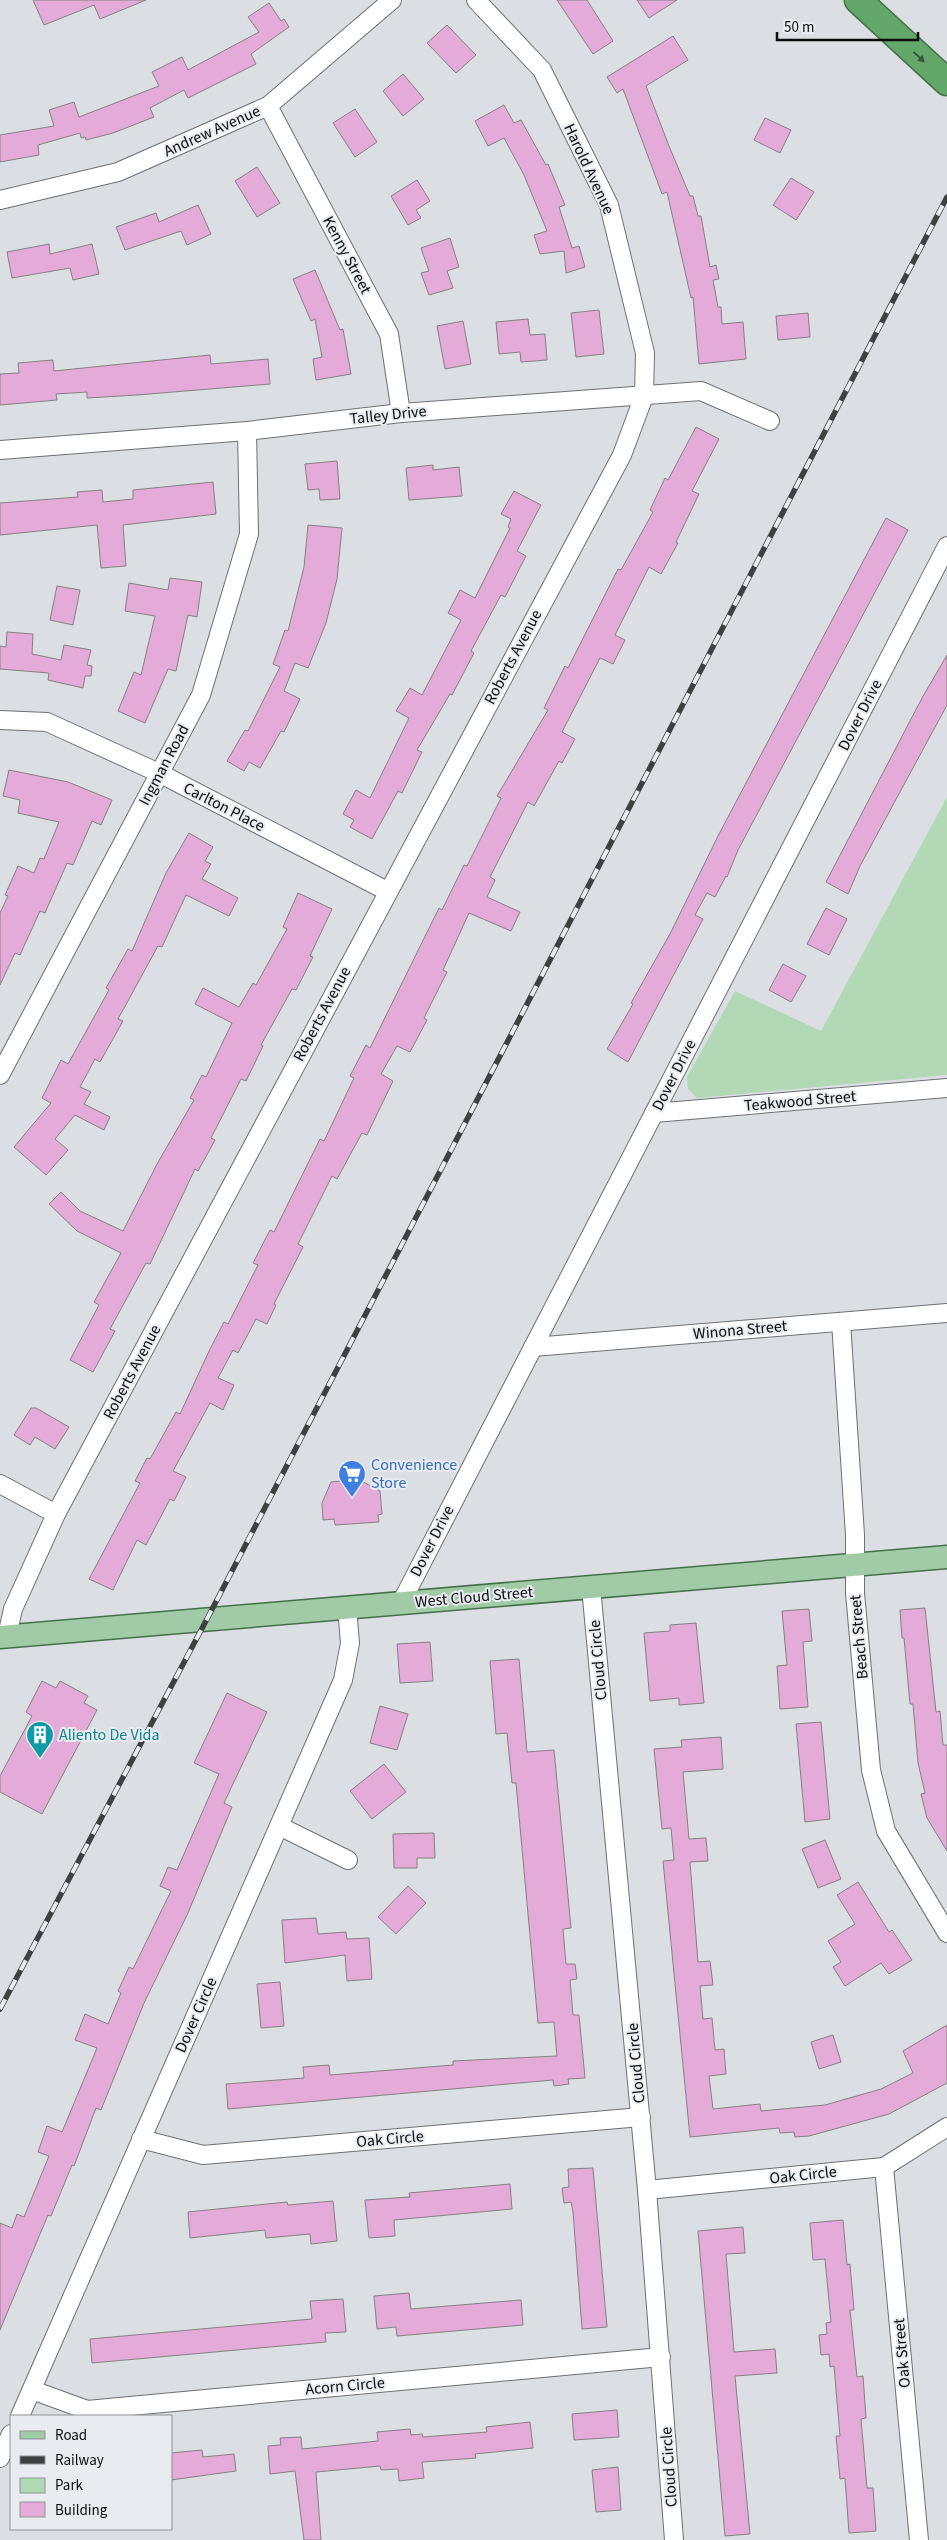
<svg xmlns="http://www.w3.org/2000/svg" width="947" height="2540" font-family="'Source Sans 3',sans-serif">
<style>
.green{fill:#b2d8b5}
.building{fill:#e5abd8;stroke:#858084}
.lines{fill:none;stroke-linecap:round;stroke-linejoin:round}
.minor-casing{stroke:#6d7074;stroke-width:20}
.major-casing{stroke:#447149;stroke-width:25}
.highway-casing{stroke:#447149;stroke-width:29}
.minor{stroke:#fff;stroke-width:18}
.major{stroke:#a1caa6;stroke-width:22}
.highway{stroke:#63a76a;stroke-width:26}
.rail-casing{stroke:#3e4042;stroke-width:5.5}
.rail{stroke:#e8ecf0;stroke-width:4;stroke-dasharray:11;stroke-linecap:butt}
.oneway{fill:#365a3c}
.labels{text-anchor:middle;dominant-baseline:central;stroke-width:4;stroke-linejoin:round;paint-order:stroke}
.street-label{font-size:16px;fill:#0a0c0d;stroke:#e8ecf0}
.shop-label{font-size:16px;fill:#366cbe;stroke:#e8ecf0;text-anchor:start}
.culture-label{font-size:16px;fill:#0d838f;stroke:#e8ecf0;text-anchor:start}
</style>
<rect width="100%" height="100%" fill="#dbdfe3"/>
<path class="green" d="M947 797V1075L697 1098 688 1089 687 1077 735 991 821 1031Z"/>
<g class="building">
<path d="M33 0H146L100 19 94 5 44 25Z"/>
<path d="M557 0H587L613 41 593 54Z"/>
<path d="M637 0H677L649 18Z"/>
<path d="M269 3 281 21 284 19 289 27 251 54 256 64 188 98 184 90 150 108 154 117 113 133 86 140 85 137 81 138 80 133 38 145 39 155 0 162V135L54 126 49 110 74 102 79 117 159 86 152 72 182 57 188 70 259 32 248 17Z"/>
<path d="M447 25 476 55 456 73 427 43Z"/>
<path d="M673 36 688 60 646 86 669 146 690 196H693L698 216H701L710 267 716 265 719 279 713 280 718 307H721L722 324 743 322 746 359 699 364 693 297 691 298 667 192 662 194 623 89 617 93 607 77Z"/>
<path d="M403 74 424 99 403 116 383 91Z"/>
<path d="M504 105 514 123 521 120 546 165 548 164 565 205 559 207 572 248 579 246 585 267 566 273 564 251 540 254 534 235 547 231 524 175 504 138 488 146 475 121Z"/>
<path d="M355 109 377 142 355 157 333 123Z"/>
<path d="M765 118 791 130 780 153 754 140Z"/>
<path d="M257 167 280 203 257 217 235 181Z"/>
<path d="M791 178 814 192 796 220 773 205Z"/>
<path d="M417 180 430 201 416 210 421 218 408 225 391 196Z"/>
<path d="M198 205 211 234 187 245 181 231 125 250 116 227 156 213 159 222Z"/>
<path d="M450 238 459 267 447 271 453 288 429 295 421 273 429 271 421 248Z"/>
<path d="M49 244 50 254 92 244 99 274 73 280 70 268 12 278 7 252Z"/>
<path d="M315 270 340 330 343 329 351 374 316 380 313 359 322 357 315 319 311 321 293 279Z"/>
<path d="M599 310 604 354 576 357 571 313Z"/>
<path d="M808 313 810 337 778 340 776 316Z"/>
<path d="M528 319 530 335 545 334 547 360 521 362 520 352 499 354 496 322Z"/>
<path d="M463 321 471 364 445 369 437 326Z"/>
<path d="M210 355 211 364 268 359 270 384 137 395 87 398V392L56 394 57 400 0 405V374L19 373 18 363 53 360 54 371Z"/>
<path d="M696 427 719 439 692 491 699 494 676 542 678 543 661 574 649 567 615 635 625 640 613 664 600 658 562 732 575 739 562 763 559 761 534 806 528 802 490 877 495 880 487 897 520 912 511 931 469 913 443 970 447 972 424 1018 427 1020 410 1052 397 1046 381 1074 393 1081 367 1135 362 1133 337 1179 332 1176 298 1244 303 1247 274 1304 276 1305 267 1324 256 1319 238 1353 233 1350 218 1378 234 1385 223 1410 210 1403 173 1471 186 1477 174 1501 170 1499 146 1545 137 1540 113 1590 89 1579 140 1483 135 1481 147 1458 150 1459 176 1412 180 1414 210 1349 224 1322 228 1324 258 1265 253 1263 270 1230 274 1232 320 1139 324 1141 354 1078 350 1076 366 1045 370 1048 439 908 442 910 464 865 467 866 501 798 497 796 548 710 544 708 565 666 568 668 618 569 621 570 653 512 650 510 665 478 668 480Z"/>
<path d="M337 461 340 499 320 500 319 489 308 490 305 464Z"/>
<path d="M433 465V470L459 467 462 496 409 500 406 468Z"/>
<path d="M213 482 216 514 123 525 126 566 101 568 97 525 0 535V503L78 497 77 492 102 490 103 502 133 499V490Z"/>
<path d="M514 491 541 505 517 551 526 556 505 597 501 595 471 651 474 653 452 695 450 694 417 750 422 752 402 793 398 791 372 839 350 827 354 820 343 814 356 790 370 798 409 718 396 711 410 688 422 695 461 620 448 613 460 590 475 598 510 528 508 527 511 519 501 514Z"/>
<path d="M886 518 908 530 738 850 727 877 726 876 715 897 707 893 695 915 703 919 628 1062 607 1049 633 1004 631 1003 671 932 718 836Z"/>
<path d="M308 525 342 528 337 579 326 623 308 668 295 663 284 691 300 699 284 732 281 731 260 768 249 762 244 771 227 761 245 730 248 731 280 667 273 664 285 630 288 631 304 567Z"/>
<path d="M170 578 202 582 197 617 188 615 176 671 168 669 145 723 118 711 134 672 141 675 155 616 125 611 129 583 168 590Z"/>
<path d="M57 586 80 590 73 625 50 620Z"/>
<path d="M7 632 33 634 32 654 61 660 64 645 91 650 87 665 92 666 91 676H85L83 688 48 680 49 673 0 669V646L6 647Z"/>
<path d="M947 655V705L860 866 848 894 826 882 922 698Z"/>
<path d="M9 770 68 782 112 800 101 825 92 821 73 865 67 863 45 913 40 911 20 955 15 953 0 985V913L8 896 5 895 18 866 34 873 40 858 44 859 59 822 18 813 20 800 3 796Z"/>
<path d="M189 833 213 847 205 861 211 864 202 879 238 898 229 916 186 895 162 947 158 946 118 1019 123 1021 100 1062 95 1059 80 1087 91 1092 84 1104 110 1117 104 1130 75 1115 55 1139 68 1150 46 1175 14 1147 51 1103 42 1098 61 1060 68 1064 109 990 106 988 128 949 132 951 166 873Z"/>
<path d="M298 893 332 909 310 956 313 957 296 990 292 989 261 1045 263 1046 246 1081 241 1079 211 1138 215 1140 198 1171 195 1169 150 1264 146 1263 110 1329 115 1331 93 1372 70 1360 99 1305 94 1302 121 1253 77 1231 49 1204 61 1192 80 1211 123 1231 157 1164 194 1100 190 1098 202 1075 206 1077 232 1023 195 1004 203 988 239 1007 253 983 256 985 287 929 283 927Z"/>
<path d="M826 908 847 919 829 955 807 944Z"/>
<path d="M783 964 806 976 791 1002 769 990Z"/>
<path d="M31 1408H36L69 1427 55 1449 35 1437 30 1445 14 1435Z"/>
<path d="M358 1479 380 1491 382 1514 378 1515 379 1522 335 1525 334 1519 323 1520 322 1503 331 1482Z"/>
<path d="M925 1608 936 1712 940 1711 943 1745H947V1851L927 1818 921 1794 925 1793 918 1763 913 1704H910L904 1638H902L900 1610Z"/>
<path d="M809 1609 812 1641 803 1642 808 1707 780 1709 777 1666 787 1665 782 1611Z"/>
<path d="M696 1623 704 1703 679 1705V1698L650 1701 644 1633 670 1631V1625Z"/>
<path d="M430 1642 433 1681 400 1683 397 1644Z"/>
<path d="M519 1659 527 1752 554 1750 571 1928 563 1929 566 1964H575L577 1979 570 1980 573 2015H579L585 2078 568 2079 569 2084 554 2086 553 2080 228 2109 226 2084 304 2078 303 2067 329 2065 330 2075 453 2065V2061L557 2056 554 2022 538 2023 516 1783H512L507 1733 496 1734 490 1661Z"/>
<path d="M42 1681 56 1688 60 1681 88 1696 84 1703 97 1710 42 1814 0 1792V1776L32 1716 26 1712Z"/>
<path d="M227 1693 267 1712 224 1803 232 1807 188 1913 144 2003 101 2110 96 2108 74 2166 72 2165 51 2216 48 2215 0 2330V2223L12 2228 17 2214 24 2217 49 2156 38 2152 47 2126 62 2132 97 2048 75 2040 85 2014 108 2024 121 1993 118 1991 129 1967 133 1969 171 1891 160 1886 168 1867 177 1870 219 1774 194 1763Z"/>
<path d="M380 1706 408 1714 397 1750 370 1743Z"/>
<path d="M821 1722 830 1819 805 1822 796 1724Z"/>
<path d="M721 1737 723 1769 683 1772 689 1839 706 1838 708 1861 690 1862 698 1962 710 1961 713 1985 700 1986 703 2019 712 2018 715 2050 724 2049 726 2074 709 2076 713 2109 760 2104 761 2111 825 2105 881 2089 913 2073 903 2051 947 2025V2083L889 2114 809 2136 795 2137 794 2132 780 2133 779 2128 690 2137 663 1861 674 1860 671 1828 662 1829 654 1749 682 1747 681 1740Z"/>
<path d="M384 1764 406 1792 372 1819 350 1791Z"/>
<path d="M434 1833 435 1858H417V1868H394L393 1834Z"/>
<path d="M825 1840 841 1879 818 1888 802 1849Z"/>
<path d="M858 1882 889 1932 892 1930 912 1960 889 1974 881 1963 845 1986 833 1967 841 1962 828 1941 855 1924 837 1895Z"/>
<path d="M408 1886 426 1903 396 1934 378 1917Z"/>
<path d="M316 1918 318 1934 346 1932 347 1939 369 1938 372 1979 347 1981 345 1955 285 1963 282 1920Z"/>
<path d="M280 1982 284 2026 261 2028 257 1984Z"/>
<path d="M833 2035 841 2062 819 2069 811 2042Z"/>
<path d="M593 2168 607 2327 582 2329 573 2212 571 2202 564 2203 562 2188 569 2187 568 2169Z"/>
<path d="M510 2184 512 2209 394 2220 395 2236 369 2238 365 2200 410 2197 409 2193Z"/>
<path d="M333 2201 337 2241 311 2244 310 2234 266 2238 265 2230 190 2238 188 2212 287 2202 288 2205Z"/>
<path d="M843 2220 847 2265 850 2264 854 2310H850L857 2377 863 2376 866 2418 861 2419 867 2488H873L876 2531 849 2533 845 2478 840 2479 836 2436H840L834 2366 830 2367 829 2354 821 2355 819 2335 827 2334 826 2323 831 2322 825 2259 813 2260 810 2223Z"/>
<path d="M743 2227 745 2253 726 2254 734 2352 775 2349 777 2373 735 2376 750 2534 725 2536 698 2231Z"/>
<path d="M409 2293 411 2309 521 2300 523 2325 397 2336 396 2327 377 2329 374 2296Z"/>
<path d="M343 2299 346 2332 325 2333 326 2342 92 2363 90 2339 312 2319 310 2301Z"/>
<path d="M617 2410 619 2437 574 2440 572 2414Z"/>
<path d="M530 2422 533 2448 475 2454 476 2458 422 2462 424 2478 399 2481 398 2469 381 2470 380 2466 316 2472 321 2540H304L295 2471 270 2474 268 2446 281 2445 280 2438 301 2437 302 2449 378 2441 377 2432 410 2429 411 2435 422 2434 423 2437 487 2432 486 2427Z"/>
<path d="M202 2450 203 2457 234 2454 236 2471 171 2480V2453Z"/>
<path d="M618 2467 621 2510 596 2512 592 2470Z"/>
</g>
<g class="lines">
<defs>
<g id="minor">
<path d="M268 106 389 334 401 413"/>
<path d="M0 200 118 172 268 106 392 0"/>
<path d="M0 450 247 431 401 413 701 391 770 421"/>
<path d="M0 720 47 722 159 773 387 891"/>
<path d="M0 1075 201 695 249 534 247 431"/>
<path d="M654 1113 947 1088"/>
<path d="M841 1322 855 1535V1593L871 1770 886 1831 947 1933"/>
<path d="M533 1347 947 1313"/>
<path d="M0 1484 56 1514"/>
<path d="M591 1587 647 2190 674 2540"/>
<path d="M401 1603 947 546"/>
<path d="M7 1636 13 1609 56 1514 622 455 644 396 645 353 609 205 542 70 476 0"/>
<path d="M279 1826 348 1860"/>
<path d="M141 2139 203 2155 641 2117"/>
<path d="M884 2167 919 2540"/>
<path d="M647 2190 884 2167 947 2127"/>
<path d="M32 2390 87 2410 661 2357"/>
<path d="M20 2416 343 1680 350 1643 347 1608"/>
<path d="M0 2458 11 2434"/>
</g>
<path id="major" d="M0 1637 947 1557"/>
<path id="highway" d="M858 0 947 82"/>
</defs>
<use href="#minor" class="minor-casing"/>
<use href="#major" class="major-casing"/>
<use href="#highway" class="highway-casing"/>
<use href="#minor" class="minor"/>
<use href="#major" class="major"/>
<use href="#highway" class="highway"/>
<defs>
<path id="rail" d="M0 2009 207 1619 947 197"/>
</defs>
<use href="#rail" class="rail-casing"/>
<use href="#rail" class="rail"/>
</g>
<defs><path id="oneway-solid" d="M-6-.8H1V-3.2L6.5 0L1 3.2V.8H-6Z" transform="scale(1.25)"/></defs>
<use class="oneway" href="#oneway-solid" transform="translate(919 57) rotate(43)"/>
<defs>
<symbol id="supermarket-pin" viewBox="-11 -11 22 30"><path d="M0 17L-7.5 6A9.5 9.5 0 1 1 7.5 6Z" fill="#3f7fe0" stroke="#e8ecf0"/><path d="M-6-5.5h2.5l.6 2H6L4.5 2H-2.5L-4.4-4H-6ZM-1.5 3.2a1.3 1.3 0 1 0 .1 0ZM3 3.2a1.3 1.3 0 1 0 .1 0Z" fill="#fff"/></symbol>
<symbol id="building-pin" viewBox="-11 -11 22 30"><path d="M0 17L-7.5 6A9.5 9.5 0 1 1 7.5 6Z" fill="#0f9aa8" stroke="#e8ecf0"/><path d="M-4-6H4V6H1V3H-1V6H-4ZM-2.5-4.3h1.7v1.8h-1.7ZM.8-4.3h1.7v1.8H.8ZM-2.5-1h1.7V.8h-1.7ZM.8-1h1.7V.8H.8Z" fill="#fff"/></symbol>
</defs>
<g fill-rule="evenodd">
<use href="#supermarket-pin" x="336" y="1458" width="32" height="43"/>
<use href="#building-pin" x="24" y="1719" width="32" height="43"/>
</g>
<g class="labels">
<g class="street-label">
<text transform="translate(212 131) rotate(-24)">Andrew Avenue</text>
<text transform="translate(589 169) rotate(65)">Harold Avenue</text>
<text transform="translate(347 255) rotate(62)">Kenny Street</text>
<text transform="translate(388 415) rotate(-6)">Talley Drive</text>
<text transform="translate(513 657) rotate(-62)">Roberts Avenue</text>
<text transform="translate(860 715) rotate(-63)">Dover Drive</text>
<text transform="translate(164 765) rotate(-62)">Ingman Road</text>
<text transform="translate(224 807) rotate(27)">Carlton Place</text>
<text transform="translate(322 1014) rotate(-62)">Roberts Avenue</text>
<text transform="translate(674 1075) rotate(-63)">Dover Drive</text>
<text transform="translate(800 1101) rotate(-5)">Teakwood Street</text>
<text transform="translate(740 1330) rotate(-5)">Winona Street</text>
<text transform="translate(132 1372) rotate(-62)">Roberts Avenue</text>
<text transform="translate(432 1541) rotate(-63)">Dover Drive</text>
<text transform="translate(474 1597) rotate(-5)">West Cloud Street</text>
<text transform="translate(859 1637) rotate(-95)">Beach Street</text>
<text transform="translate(598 1660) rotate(-95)">Cloud Circle</text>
<text transform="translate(196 2015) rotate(-66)">Dover Circle</text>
<text transform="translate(636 2063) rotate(-95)">Cloud Circle</text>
<text transform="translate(390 2139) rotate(-5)">Oak Circle</text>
<text transform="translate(803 2175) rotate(-6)">Oak Circle</text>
<text transform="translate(902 2353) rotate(-95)">Oak Street</text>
<text transform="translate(345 2386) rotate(-5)">Acorn Circle</text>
<text transform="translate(669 2467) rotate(-94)">Cloud Circle</text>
</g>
<g class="shop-label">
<text x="371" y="1465">Convenience<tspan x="371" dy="18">Store</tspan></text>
</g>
<g class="culture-label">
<text x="59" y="1735">Aliento De Vida</text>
</g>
</g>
<rect x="10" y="2415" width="162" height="115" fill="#e8ecf0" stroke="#8f9295"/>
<rect x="20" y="2431" width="25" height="8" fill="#a1caa6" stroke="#8f9295"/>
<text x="55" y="2440" font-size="15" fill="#0a0c0d">Road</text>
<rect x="20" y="2456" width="25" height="8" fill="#3e4042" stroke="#8f9295"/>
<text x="55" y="2465" font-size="15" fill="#0a0c0d">Railway</text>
<rect x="20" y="2478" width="25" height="15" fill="#b2d8b5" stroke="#8f9295"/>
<text x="55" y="2490" font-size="15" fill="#0a0c0d">Park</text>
<rect x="20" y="2502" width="25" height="15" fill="#e5abd8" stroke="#8f9295"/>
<text x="55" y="2515" font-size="15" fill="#0a0c0d">Building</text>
<path d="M777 32v8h141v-8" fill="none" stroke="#0a0c0d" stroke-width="2.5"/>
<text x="784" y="32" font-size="15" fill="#0a0c0d" stroke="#e8ecf0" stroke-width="4" paint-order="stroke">50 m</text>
</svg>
